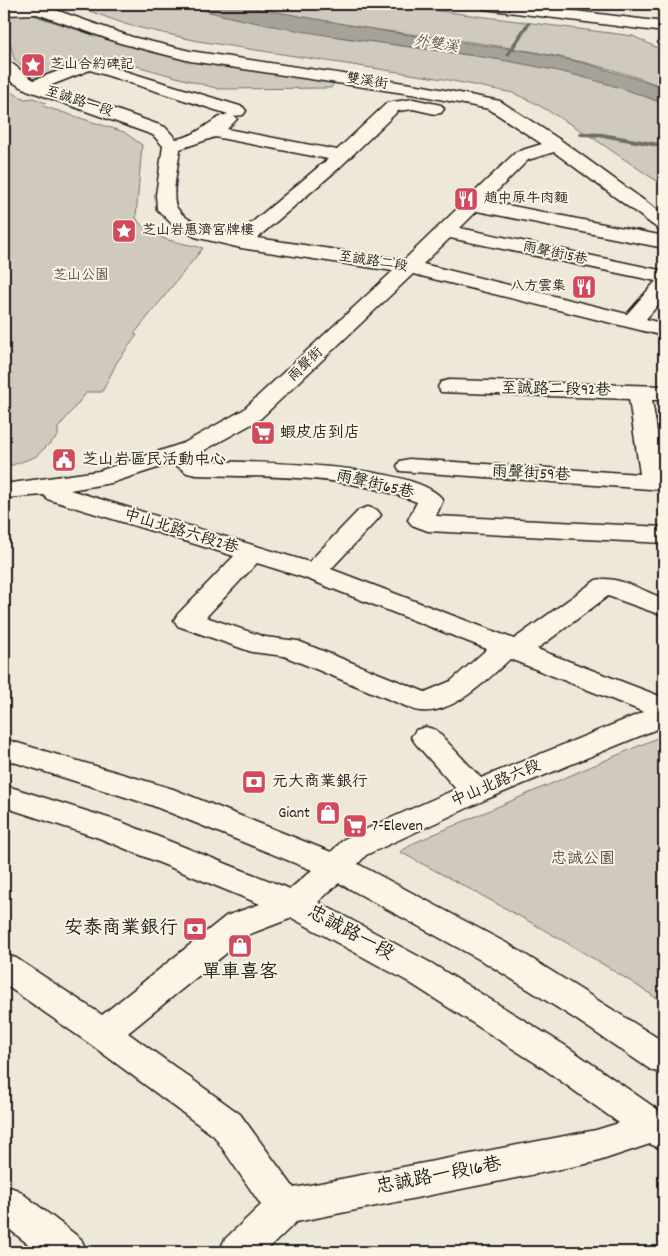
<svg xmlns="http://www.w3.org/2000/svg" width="668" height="1256" font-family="Dekko,'LXGW WenKai TC',sans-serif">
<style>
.green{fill:#cfcabd;stroke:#76736c}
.water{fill:#a7a299;stroke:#6f6c67}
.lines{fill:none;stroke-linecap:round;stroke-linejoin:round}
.stream{stroke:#6f6c67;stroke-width:4}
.minor-casing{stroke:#1c1c1c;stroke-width:3}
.minor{fill:#fcf5e5;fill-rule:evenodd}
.labels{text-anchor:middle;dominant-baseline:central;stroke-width:4;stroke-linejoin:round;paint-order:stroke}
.far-poi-label{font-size:14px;fill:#1c1c1c;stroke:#fcf5e5;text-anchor:start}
.far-street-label{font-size:14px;fill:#1c1c1c;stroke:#fcf5e5}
.far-park-label{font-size:14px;fill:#52504c;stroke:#fcf5e5}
.far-water-label{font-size:15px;font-style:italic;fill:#5b5854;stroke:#fcf5e5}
.street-label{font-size:16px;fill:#1c1c1c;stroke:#fcf5e5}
.poi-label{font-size:16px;fill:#1c1c1c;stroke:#fcf5e5;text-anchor:start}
.park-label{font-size:16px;fill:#52504c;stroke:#fcf5e5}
.near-poi-label{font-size:19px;fill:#1c1c1c;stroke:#fcf5e5;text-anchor:end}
.near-street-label{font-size:19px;fill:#1c1c1c;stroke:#fcf5e5}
</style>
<rect width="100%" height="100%" fill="#eee8d9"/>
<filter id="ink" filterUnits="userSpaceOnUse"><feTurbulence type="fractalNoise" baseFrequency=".02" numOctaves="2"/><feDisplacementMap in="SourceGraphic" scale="10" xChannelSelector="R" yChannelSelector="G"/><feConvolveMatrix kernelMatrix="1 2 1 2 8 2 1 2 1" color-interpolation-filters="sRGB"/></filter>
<g filter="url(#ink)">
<g class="green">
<path d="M70 4H183L231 17 345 38 512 61 566 72 626 88 664 104V186L587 134 535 103 513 93 443 79 198 41 128 25Z"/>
<path d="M232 4H385L633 36 664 51V87C528 34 373 40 232 4Z"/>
<path d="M17 13H27L111 41 191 60 335 81 331 88 219 89 126 63 99 59 38 79 14 59 4 19 6 16Z"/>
<path d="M4 89 25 99 33 98 46 103 43 106 124 132 142 145 136 217C147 240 180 242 203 248L134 334 137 335 117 362 102 392H87L58 428V436L35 457 4 468Z"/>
<path d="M664 735V1003C580 947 489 899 400 852L416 842Z"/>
</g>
<path class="water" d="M183 4H232L395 33 532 52 584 63 657 85 664 87V104C549 56 423 52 301 31 262 24 222 17 183 4Z"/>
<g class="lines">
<g class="stream">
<path d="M508 54 528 24"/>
<path d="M581 134 602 135 664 146"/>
</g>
<defs>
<g id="minor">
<path d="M58 4 53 9 132 37 190 51 424 86 500 101 562 141 664 215V230L657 228 554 152 528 160 487 201 664 236V248L477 211 460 228 664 271V298L646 319 664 324V336L413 274 259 420 194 456 202 461C248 462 418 463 443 500L436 516 664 527V543L428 531 412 525 408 520 417 502C347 474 271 477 196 475L187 473 173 463 111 483 70 490 309 562 359 510 368 507 377 510 381 515 377 520 331 569 514 639 596 580C617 575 644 591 664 599V616L608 596 537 649 662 697 664 699V726L487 799 366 855 358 864 510 945 664 1042V1074L651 1070 577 1020 486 963 339 883 318 902 431 963 566 1046 664 1114V1150L650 1144 596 1162 296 1222 265 1252H219L225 1239 261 1205 214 1136 90 1044 4 984V954L16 958 102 1015 226 916 260 904 99 838 4 807V785L121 822 290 889 312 870 151 805 4 759V739L173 789 331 852 344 839 456 789 416 744 411 737 416 730 426 727 436 730 481 778 644 712 510 659C487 680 449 719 415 710L284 656 252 652 178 626 174 620 178 614 234 556 47 499 44 495 4 498V484L99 471 184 443 243 410 393 271 241 248 195 237 173 225 157 209 156 195 163 146 153 135 27 90 10 81 4 74V60C14 62 24 75 34 80L83 62H95L243 107 246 111 243 115 234 116 237 119 227 129 337 150 387 103 413 99 441 105 444 109 441 113 435 114 413 109 398 111 338 169 257 238 404 260 516 152 542 144 489 109 424 96 190 61 120 43 37 14 4 15V5ZM90 70 228 114C210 118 200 136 176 139L165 127 49 86ZM215 137 328 159 237 235C218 231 189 226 177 208 170 198 179 162 180 149ZM450 238 656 281 627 314 423 264ZM257 563 305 578 487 649 451 681 425 692 298 641 265 637 206 617ZM292 918 407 981 540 1066 619 1123 596 1130 294 1188 240 1114 128 1033 250 934Z"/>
<path d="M476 4H518L664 22V32L484 9Z"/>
<path d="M449 380 664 386V400H652L664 475V490L400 471 397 466 400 461 409 459 640 474 629 399 441 392 438 387 441 382Z"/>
<path d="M4 1185 18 1190 81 1239 87 1252H38L4 1225Z"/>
</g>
</defs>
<use href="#minor" class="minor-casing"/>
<use href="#minor" class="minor"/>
</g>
</g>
<defs>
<symbol id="sight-square" viewBox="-11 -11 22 22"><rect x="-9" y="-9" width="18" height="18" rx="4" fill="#d1495b" stroke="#fcf5e5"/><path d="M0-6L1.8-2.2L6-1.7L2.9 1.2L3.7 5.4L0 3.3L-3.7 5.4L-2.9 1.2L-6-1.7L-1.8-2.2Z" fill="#fff"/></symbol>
<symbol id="restaurant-square" viewBox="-11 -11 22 22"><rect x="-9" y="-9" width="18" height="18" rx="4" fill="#d1495b" stroke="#fcf5e5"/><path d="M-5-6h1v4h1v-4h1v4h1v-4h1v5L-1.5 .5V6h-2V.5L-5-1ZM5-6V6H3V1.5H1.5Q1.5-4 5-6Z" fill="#fff"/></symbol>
<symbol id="supermarket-square" viewBox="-11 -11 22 22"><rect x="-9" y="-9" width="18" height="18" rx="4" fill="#d1495b" stroke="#fcf5e5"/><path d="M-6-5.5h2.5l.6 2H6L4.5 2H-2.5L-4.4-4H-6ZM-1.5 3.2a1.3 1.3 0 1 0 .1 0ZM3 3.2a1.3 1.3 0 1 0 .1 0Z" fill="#fff"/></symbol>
<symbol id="civic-square" viewBox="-11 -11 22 22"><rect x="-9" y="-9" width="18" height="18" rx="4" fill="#d1495b" stroke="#fcf5e5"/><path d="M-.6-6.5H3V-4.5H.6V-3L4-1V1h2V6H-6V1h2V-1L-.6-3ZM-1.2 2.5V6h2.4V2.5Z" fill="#fff"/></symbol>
<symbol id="bank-square" viewBox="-11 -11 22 22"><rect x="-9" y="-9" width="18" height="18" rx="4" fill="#d1495b" stroke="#fcf5e5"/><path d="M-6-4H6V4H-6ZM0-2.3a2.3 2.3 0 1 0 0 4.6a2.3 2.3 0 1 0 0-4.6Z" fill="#fff"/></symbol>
<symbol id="shop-square" viewBox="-11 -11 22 22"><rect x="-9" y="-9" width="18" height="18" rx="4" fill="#d1495b" stroke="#fcf5e5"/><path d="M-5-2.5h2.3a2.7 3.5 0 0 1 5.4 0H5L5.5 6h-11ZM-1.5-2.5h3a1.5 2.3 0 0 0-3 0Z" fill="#fff"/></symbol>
</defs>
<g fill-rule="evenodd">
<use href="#sight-square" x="19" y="51" width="28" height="28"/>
<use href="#restaurant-square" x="452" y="185" width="28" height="28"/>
<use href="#sight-square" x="110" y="217" width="28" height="28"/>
<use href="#restaurant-square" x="570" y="273" width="28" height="28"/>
<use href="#supermarket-square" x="249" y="419" width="28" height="28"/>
<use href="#civic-square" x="50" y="446" width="28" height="28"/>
<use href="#bank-square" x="240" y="768" width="28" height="28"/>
<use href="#shop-square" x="314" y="799" width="28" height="28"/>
<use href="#supermarket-square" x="341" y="812" width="28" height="28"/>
<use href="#bank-square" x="181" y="915" width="28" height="28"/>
<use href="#shop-square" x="226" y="932" width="28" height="28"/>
</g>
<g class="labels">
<g class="far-poi-label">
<text x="50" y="65">芝山合約碑記</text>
<text x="484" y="199">趙中原牛肉麵</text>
<text x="142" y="231">芝山岩惠濟宮牌樓</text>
<text x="566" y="287" text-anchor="end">八方雲集</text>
</g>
<g class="far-street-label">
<text transform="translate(367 82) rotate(9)">雙溪街</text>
<text transform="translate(79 102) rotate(18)">至誠路一段</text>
<text transform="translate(555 254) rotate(12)">雨聲街15巷</text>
<text transform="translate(373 262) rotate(9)">至誠路二段</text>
<text transform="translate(306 365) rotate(-44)">雨聲街</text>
</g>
<g class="far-park-label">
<text x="81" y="276">芝山公園</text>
</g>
<g class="far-water-label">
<text transform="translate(436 45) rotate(8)">外雙溪</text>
</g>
<g class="street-label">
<text transform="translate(556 390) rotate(1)">至誠路二段92巷</text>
<text transform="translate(531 474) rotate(3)">雨聲街59巷</text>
<text transform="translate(375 485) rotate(13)">雨聲街65巷</text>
<text transform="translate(181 532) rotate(17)">中山北路六段2巷</text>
<text transform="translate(496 784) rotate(-23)">中山北路六段</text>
</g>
<g class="poi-label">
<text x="280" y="433">蝦皮店到店</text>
<text x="82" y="460">芝山岩區民活動中心</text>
<text x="272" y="782">元大商業銀行</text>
<text x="310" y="813" text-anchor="end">Giant</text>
<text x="372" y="826">7-Eleven</text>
</g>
<g class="park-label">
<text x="583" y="859">忠誠公園</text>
</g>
<g class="near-poi-label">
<text x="178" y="929">安泰商業銀行</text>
<text x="240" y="973" text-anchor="middle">單車喜客</text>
</g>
<g class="near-street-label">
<text transform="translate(350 934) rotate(28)">忠誠路一段</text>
<text transform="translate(439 1177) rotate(-11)">忠誠路一段16巷</text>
</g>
</g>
<rect width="668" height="1256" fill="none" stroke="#fcf5e5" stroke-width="20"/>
<rect x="10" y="10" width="648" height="1236" fill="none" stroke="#1c1c1c" stroke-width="2" filter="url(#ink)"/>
</svg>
